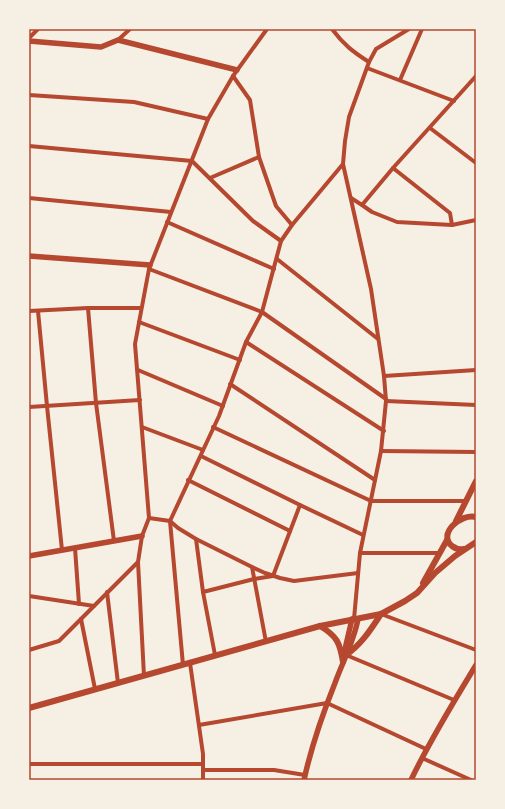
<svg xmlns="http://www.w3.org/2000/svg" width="505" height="809" font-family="'Varela Round',sans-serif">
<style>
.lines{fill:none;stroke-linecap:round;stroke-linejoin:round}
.minor{stroke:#b5482f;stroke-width:4}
.tertiary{stroke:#b5482f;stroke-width:5.5}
.secondary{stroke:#b5482f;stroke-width:6}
.neatline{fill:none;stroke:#b5482f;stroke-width:1.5}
</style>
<rect width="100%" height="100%" fill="#f6efe4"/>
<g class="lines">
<g class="minor">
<path d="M332 29C343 44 353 52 369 62"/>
<path d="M29 38 38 29"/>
<path d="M118 40 130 29"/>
<path d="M367 68 454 101"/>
<path d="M233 76 250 100 259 157 276 206 292 225"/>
<path d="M400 80 422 29"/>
<path d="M29 95 134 102 208 119"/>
<path d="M430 128 476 163"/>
<path d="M29 146 192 161 253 221 281 241"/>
<path d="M343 164 371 289 384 376 386 401 381 451 360 553 354 619"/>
<path d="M393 168 450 213 452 225"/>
<path d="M210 178 259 157"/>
<path d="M29 198 171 212"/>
<path d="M351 198 362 205 393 168 476 76"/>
<path d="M362 205 372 212 397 222 452 225 476 220"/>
<path d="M167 222 274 269"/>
<path d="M277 259 378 339"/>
<path d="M149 269 262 312 386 399"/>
<path d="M88 308 96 403 114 541"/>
<path d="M29 311 88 308H141"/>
<path d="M38 311 47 406 62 550"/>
<path d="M139 322 240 360"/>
<path d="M246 342 384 431"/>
<path d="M138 370 223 406"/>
<path d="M384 376 476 370"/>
<path d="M230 384 375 480"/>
<path d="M386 401 476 405"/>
<path d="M29 407 140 400"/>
<path d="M142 427 203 450"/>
<path d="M213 427 371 501H466"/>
<path d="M381 451 476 452"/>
<path d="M201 456 300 505 363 535"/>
<path d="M188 480 290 531"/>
<path d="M149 518 170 521 219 416 246 342 262 312 281 241 292 225 343 164 345 141 349 117 369 62 376 49 409 29"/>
<path d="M170 521 178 528 196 539 252 567 265 573 280 578 294 581 358 573"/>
<path d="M170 521 183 665"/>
<path d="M196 539 203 592 215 655"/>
<path d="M75 548 79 604"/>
<path d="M360 553H439"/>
<path d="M252 567 266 642"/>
<path d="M107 592 118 683"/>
<path d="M203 592 254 579 273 576 300 505"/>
<path d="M29 596 94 606"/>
<path d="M381 614 476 650"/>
<path d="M81 619 95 689"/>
<path d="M29 650 59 641 138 562"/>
<path d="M346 655 454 700"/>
<path d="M190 663 203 754V780"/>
<path d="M144 676 138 562 142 536 149 518 135 344 149 269 208 119 233 76 267 29"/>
<path d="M199 725 327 703 426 749"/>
<path d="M422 758 471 780"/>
<path d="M29 764H203"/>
<path d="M203 770H274L305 775"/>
</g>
<g class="tertiary">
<path d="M29 41 101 47 118 40 237 70"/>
<path d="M29 256 150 265"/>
<path d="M29 556 142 536"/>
<path d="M346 655 345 649 352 619"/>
<path d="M304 780C311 748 323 713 335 683 343 661 354 641 358 619"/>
<path d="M411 780C430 740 453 703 476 665"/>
</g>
<g class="secondary">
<path d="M456 521 476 481"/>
<path d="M464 549C459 550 456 549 452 546 437 534 461 513 476 517"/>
<path d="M423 583 447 540"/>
<path d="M320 626C337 636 340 643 343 662"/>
<path d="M346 655C362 644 371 629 381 614"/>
<path d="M29 708 320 626 381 614 405 601 417 593 435 573 455 556 476 542"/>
</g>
</g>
<rect width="505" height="809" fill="none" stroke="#f6efe4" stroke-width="60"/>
<rect x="30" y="30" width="445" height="749" class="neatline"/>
</svg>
